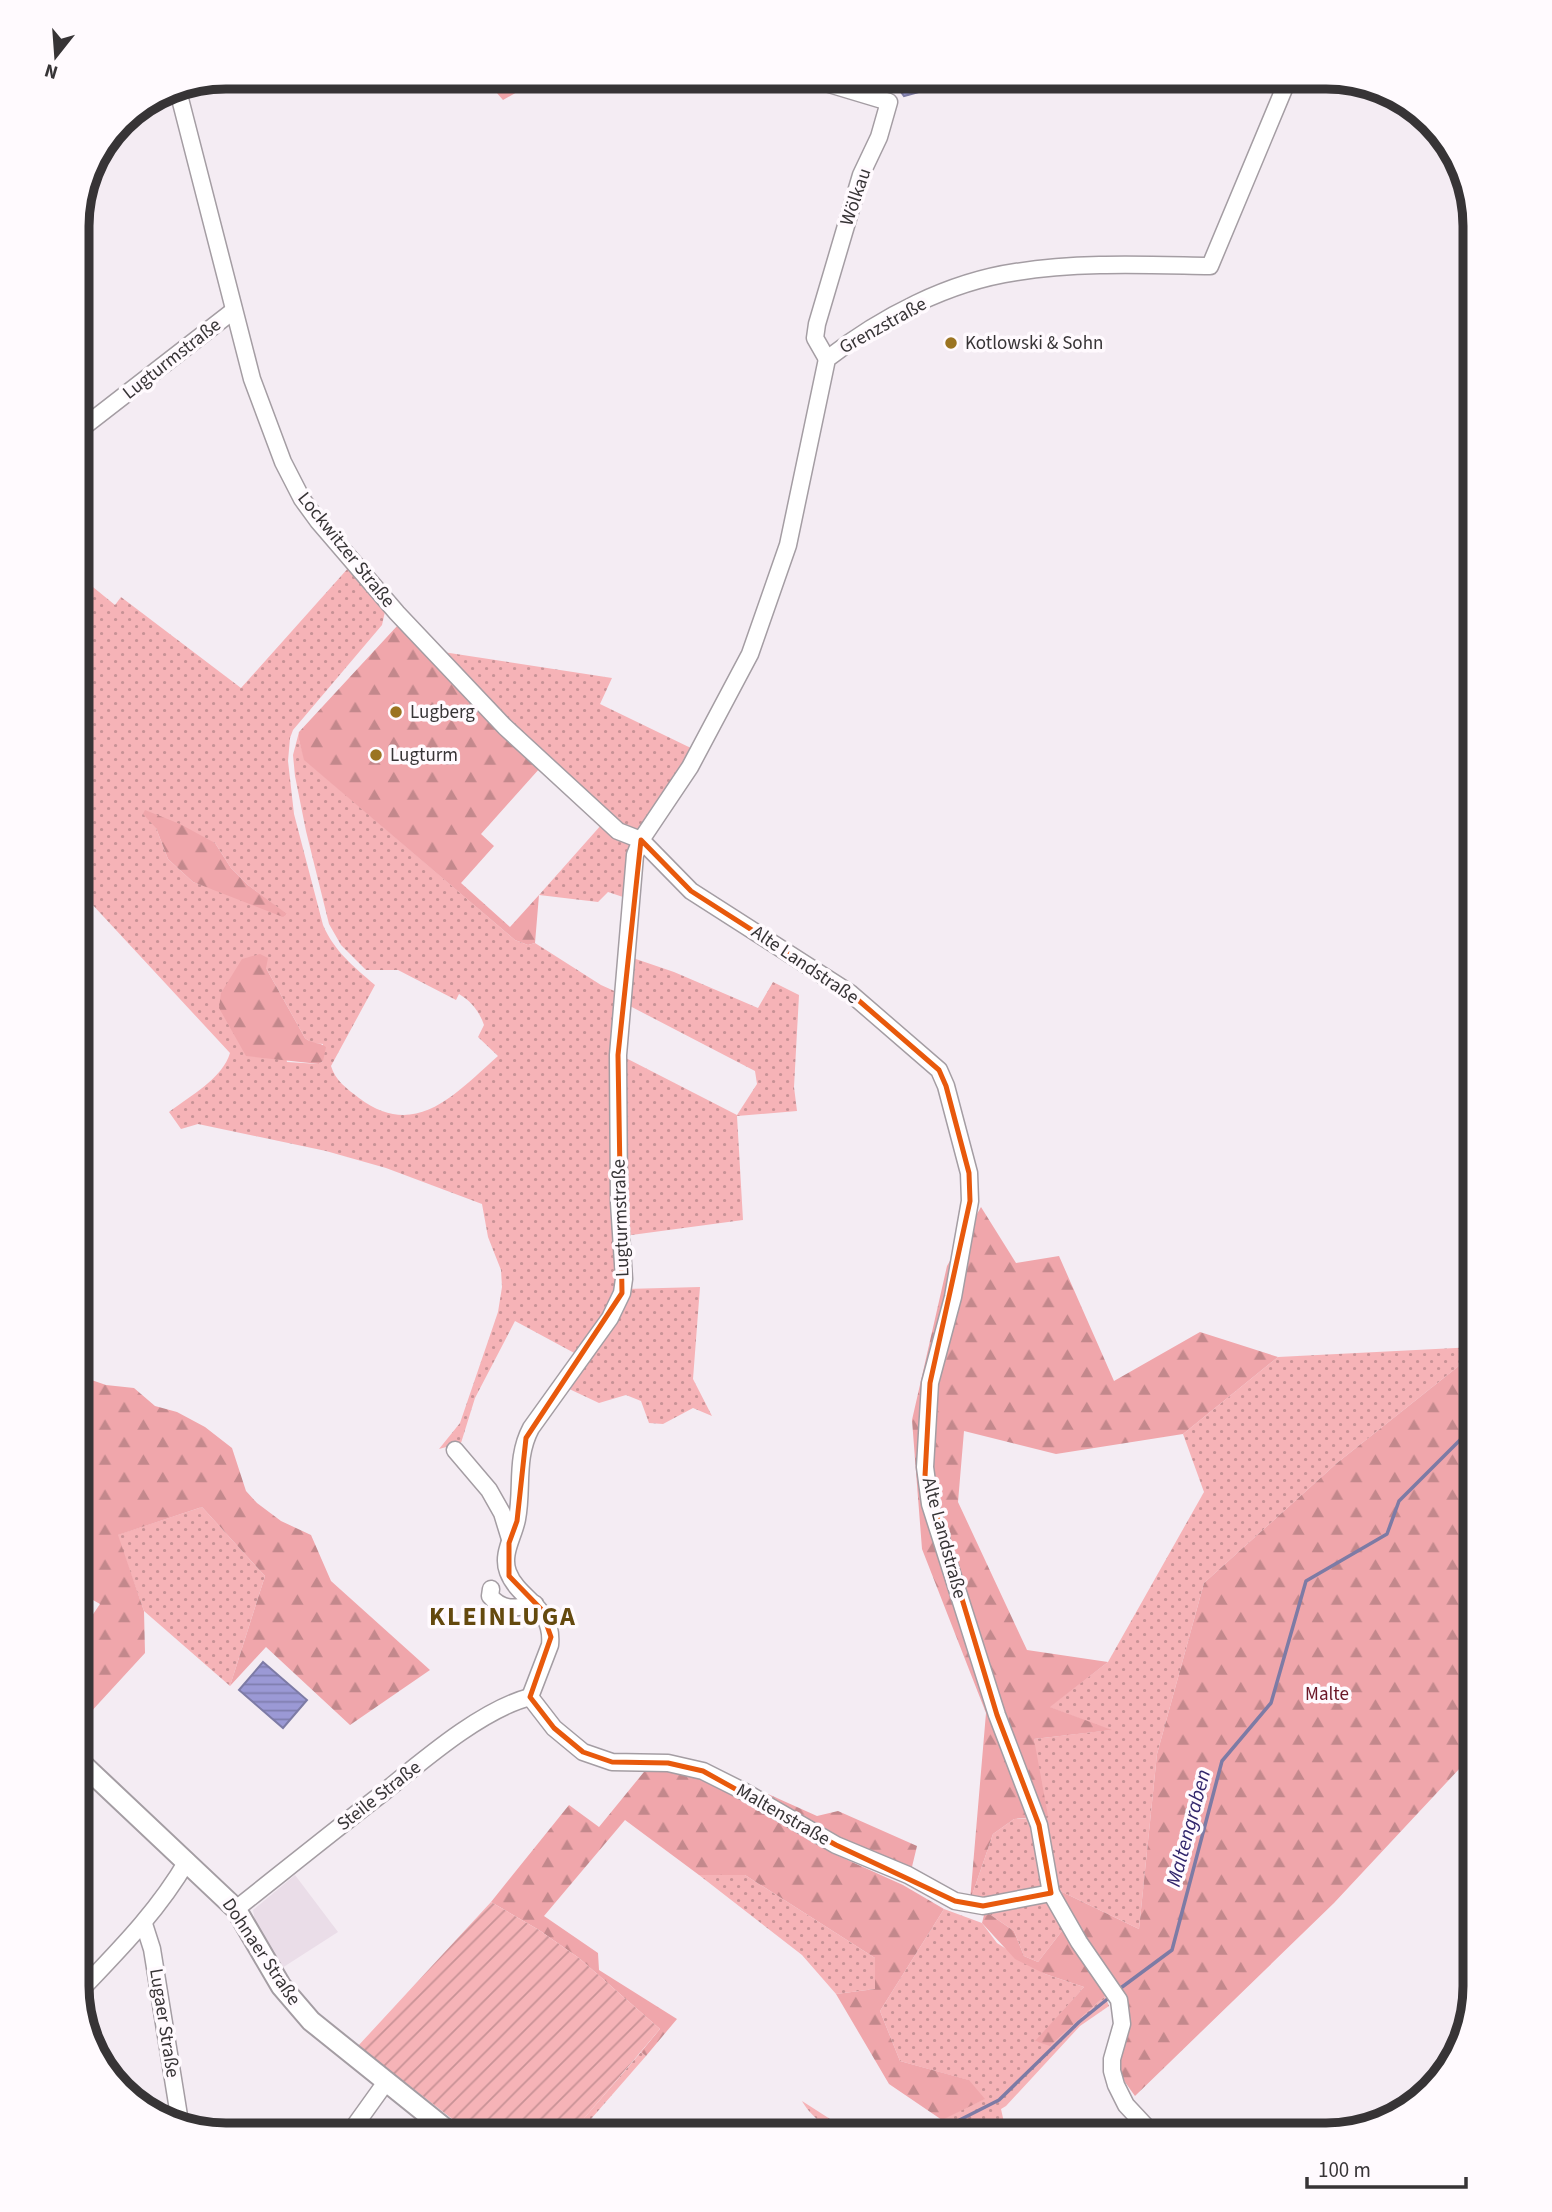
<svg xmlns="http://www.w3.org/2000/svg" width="1552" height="2212" font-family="'Source Sans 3',sans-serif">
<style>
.built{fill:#eadde8}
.grass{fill:url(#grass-dots);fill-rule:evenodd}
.forest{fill:url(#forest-firs)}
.garden{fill:url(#garden-furrows)}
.water{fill:url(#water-rules);stroke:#7d7ba5;stroke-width:2}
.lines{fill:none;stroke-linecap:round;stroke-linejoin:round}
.stream{stroke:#7d7ba5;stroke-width:3.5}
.minor-casing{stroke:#a49da3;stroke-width:19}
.major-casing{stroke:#a49da3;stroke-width:23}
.minor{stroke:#fff;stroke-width:16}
.major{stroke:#fff;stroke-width:19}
.marked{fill:none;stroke:#e8590c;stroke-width:5;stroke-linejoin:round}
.poi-dot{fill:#9b7421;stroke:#fffafe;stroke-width:2.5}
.labels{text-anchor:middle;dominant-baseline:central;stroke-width:7;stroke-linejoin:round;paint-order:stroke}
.street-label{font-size:19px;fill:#373436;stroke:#fffafe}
.poi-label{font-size:19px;fill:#373436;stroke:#fffafe;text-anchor:start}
.park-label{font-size:19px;fill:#6b1727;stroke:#fffafe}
.water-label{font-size:21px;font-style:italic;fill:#31266c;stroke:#fffafe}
.district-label{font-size:26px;font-weight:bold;letter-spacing:2px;fill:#64490e;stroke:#fffafe}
.rim{fill:none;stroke:#373436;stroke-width:9}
</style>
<defs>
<pattern id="grass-dots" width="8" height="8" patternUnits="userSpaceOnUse" patternTransform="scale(1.75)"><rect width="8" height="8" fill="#f6b3b7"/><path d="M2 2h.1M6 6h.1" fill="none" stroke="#c89296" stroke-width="1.8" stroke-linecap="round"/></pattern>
<pattern id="forest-firs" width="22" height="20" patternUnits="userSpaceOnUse" patternTransform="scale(1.75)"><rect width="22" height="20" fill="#f0a6ab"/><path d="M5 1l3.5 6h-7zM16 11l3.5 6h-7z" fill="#c3888c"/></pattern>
<pattern id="garden-furrows" width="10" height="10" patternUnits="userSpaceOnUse" patternTransform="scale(1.75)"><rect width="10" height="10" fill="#f6b3b7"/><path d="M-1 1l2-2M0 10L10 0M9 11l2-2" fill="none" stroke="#c89296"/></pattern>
<pattern id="water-rules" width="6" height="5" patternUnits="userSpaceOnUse" patternTransform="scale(1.75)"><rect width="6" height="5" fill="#9b99d5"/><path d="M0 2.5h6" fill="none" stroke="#7f7eae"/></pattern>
</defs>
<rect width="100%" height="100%" fill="#f4ecf3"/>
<path class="built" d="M295 1875 338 1932 282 1968 255 1921 253 1910Z"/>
<g class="grass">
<path d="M350 566 386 607 382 625 293 730 290 738 288 761 294 814 323 925C334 951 354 967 375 985L331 1066C335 1080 347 1089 359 1098 416 1141 456 1093 498 1056L478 1037 484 1025C479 1011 472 1002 459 994L456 1000 398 970H366L341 945 329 924 306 831 295 776 293 755 299 732V740L305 760 515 940 528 945 535 943 601 985 621 994 619 1291 578 1355 515 1321 475 1398 461 1443 439 1449 460 1423 498 1312 502 1287 501 1270 488 1237 482 1204 386 1168 326 1151 198 1124 181 1129 169 1112C190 1096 223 1078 230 1053L77 888V574L115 605 121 597 241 688ZM156 828 215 843 231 868 248 885 287 915 193 882 168 859ZM266 968 305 1038 312 1043 323 1044V1061L319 1064 287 1062Z"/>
<path d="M443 652 612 678 600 704 695 750 640 830 621 827 508 724Z"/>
<path d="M602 824 635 845 629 899 608 892 598 902 539 895Z"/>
<path d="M630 957 674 972 758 1008 773 982 799 995 794 1087 797 1111 737 1116 743 1220 624 1236 620 1055 737 1115 757 1084 755 1071 626 1004Z"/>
<path d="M700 1287 693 1379 712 1416 693 1408 663 1424 649 1423 641 1401 626 1395 599 1403 565 1387 625 1289Z"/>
<path d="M1475 1347V1353L1337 1463 1204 1583 1157 1754 1139 1929 1056 1889 1041 1817 1034 1739 1110 1730 1049 1707 1108 1662 1204 1492 1183 1434 1278 1357Z"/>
<path d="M202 1507 265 1576 230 1686 144 1611 117 1535Z"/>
<path d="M1031 1818 1045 1891 970 1901 993 1834 1014 1819Z"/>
<path d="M699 1875H745L875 1958V1989L836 1994 802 1955Z"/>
<path d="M1044 1897 1065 1927 1038 1962 1024 1956 1014 1931 985 1911Z"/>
<path d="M944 1909 982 1923 997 1943 1045 1974 1084 1987 1036 2041 1051 2045 1105 1996 1109 2006 1080 2026 1006 2106 1001 2109 1005 2127 995 2135H909L984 2099 968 2080 900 2061 880 2011Z"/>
<path d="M641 2052 646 2056 584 2127 580 2123Z"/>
<path d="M802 2101 855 2135C834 2135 813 2120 802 2101Z"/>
</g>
<g class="forest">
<path d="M483 77H529L533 83 503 100Z"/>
<path d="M398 625 540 768 481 834 494 846 461 883 510 927 539 895 535 943 528 945 515 940 304 760 299 740V732Z"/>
<path d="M145 810 180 824 215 843 231 868 248 885 287 914 283 917 193 882 168 859 156 828 143 814Z"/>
<path d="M260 954 268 958 266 968 305 1038C312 1044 320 1042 326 1047L323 1061 319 1064 246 1056 219 1008 221 993 242 959Z"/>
<path d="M981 1207 1016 1263 1059 1256 1114 1381 1200 1332 1278 1357 1183 1434 1056 1454 964 1431 958 1502 1027 1650 1108 1662 1050 1707 1112 1730 1034 1739 1048 1816 1014 1819 993 1834 970 1901 986 1713 922 1549 912 1420 947 1266Z"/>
<path d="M1475 1353V1752L1334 1903 1135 2096 1117 2071 1126 2016 1056 1889 1139 1929 1157 1754 1204 1583 1337 1463Z"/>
<path d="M77 1375 106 1385 134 1388 155 1406 177 1412 205 1427 232 1448 246 1491 257 1503 281 1521 311 1535 331 1581 430 1670 350 1725 266 1647 230 1686 265 1576 202 1507 118 1535 144 1611 145 1653 77 1727V1638L100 1604 77 1591Z"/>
<path d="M648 1767 702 1776 832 1853 903 1885 944 1909 880 2011 900 2061 969 2080 985 2099 942 2120 889 2084 836 1994 875 1989V1958L745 1875H699L625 1820 544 1916 598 1953 599 1970 677 2019 646 2056 641 2052 660 2029 579 1958 539 1930 491 1902 569 1805 599 1827Z"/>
<path d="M768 1794 817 1816 838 1811 917 1846 911 1871 837 1839 765 1800Z"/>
<path d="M985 1911 1014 1931 1024 1956 1038 1962 1065 1927 1105 1996 1050 2046 1035 2041 1084 1987 1045 1974 1015 1959 982 1923Z"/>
</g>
<path class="garden" d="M491 1902 539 1930 579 1958 660 2029 570 2135H565L539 2119 515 2130 511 2135H473L358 2046Z"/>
<g class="water">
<path d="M903 77H931L932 79 922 91 904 96 896 85Z"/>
<path d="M263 1662 307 1700 283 1728 239 1690Z"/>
</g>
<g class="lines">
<g class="stream">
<path d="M1118 1990 1172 1950 1222 1761 1271 1703 1306 1581 1387 1534 1399 1501 1475 1425"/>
<path d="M930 2135 999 2100 1079 2022 1110 1997"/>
</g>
<defs>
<g id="minor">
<path d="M177 87 252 379 283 462 302 499 318 521 397 613 505 727 618 831 641 840 691 891 850 993 939 1070 946 1086 969 1173 970 1201 953 1297 930 1383 925 1467 930 1504 997 1715 1039 1825 1051 1893 1079 1942 1119 2000 1122 2024 1112 2059V2071L1116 2085 1126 2105 1154 2135"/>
<path d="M827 359 815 338 817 324 861 175 879 137 889 102 829 84 831 77"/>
<path d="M77 432 233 311"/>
<path d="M455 1450 489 1490 502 1513 510 1539"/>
<path d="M491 1589 490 1596C503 1612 517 1608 535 1604"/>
<path d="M530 1697 550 1645C554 1606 519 1601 508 1572 501 1554 514 1536 517 1519 523 1488 515 1458 531 1428L610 1318 622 1293 624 1279 619 1203 618 1055 635 855 641 840 690 767 750 654 788 545 827 359C881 317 948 282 1016 272 1080 262 1145 265 1210 266L1289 77"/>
<path d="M530 1697 554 1728 583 1752 612 1762 668 1763 703 1771 745 1792 836 1845 908 1875 955 1901 983 1906 1051 1893"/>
<path d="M236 1909C284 1871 331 1833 379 1796 420 1763 480 1710 530 1697"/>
<path d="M144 1924 152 1949 180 2122"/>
<path d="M79 1992C119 1950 158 1911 187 1861"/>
<path d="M348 2135 386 2082"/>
</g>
<path id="major" d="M77 1759 236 1909 281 1986 311 2021 453 2135"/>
</defs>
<use href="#minor" class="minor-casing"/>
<use href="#major" class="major-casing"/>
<use href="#minor" class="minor"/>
<use href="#major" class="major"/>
</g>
<path class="marked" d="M641 840 691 891 850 993 939 1070 946 1086 969 1173 970 1201 930 1383 925 1476 997 1715 1039 1825 1051 1893 983 1906 955 1901 836 1845 703 1771 668 1763 612 1762 583 1752 554 1728 530 1697 551 1637 541 1609 509 1576V1543L517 1521 526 1438 622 1293 618 1055Z"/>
<g class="poi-dot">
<circle cx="951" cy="343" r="7"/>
<circle cx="396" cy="712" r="7"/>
<circle cx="376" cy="755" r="7"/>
</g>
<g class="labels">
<g class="street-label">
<text transform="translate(856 197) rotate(-71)">Wölkau</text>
<text transform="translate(883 326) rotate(-29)">Grenzstraße</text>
<text transform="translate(172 359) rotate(-38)">Lugturmstraße</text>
<text transform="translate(346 550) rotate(51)">Lockwitzer Straße</text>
<text transform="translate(805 965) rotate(34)">Alte Landstraße</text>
<text transform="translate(621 1218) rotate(-92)">Lugturmstraße</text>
<text transform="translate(944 1538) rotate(75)">Alte Landstraße</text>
<text transform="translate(379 1796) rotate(-38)">Steile Straße</text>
<text transform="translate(783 1815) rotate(30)">Maltenstraße</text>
<text transform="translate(261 1952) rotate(56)">Dohnaer Straße</text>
<text transform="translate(164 2023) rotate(81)">Lugaer Straße</text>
</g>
<g class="poi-label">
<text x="965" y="343">Kotlowski &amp; Sohn</text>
<text x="410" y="712">Lugberg</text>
<text x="390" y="755">Lugturm</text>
</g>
<g class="park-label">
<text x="1327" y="1694">Malte</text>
</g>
<g class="water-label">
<text transform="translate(1188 1828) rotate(-75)">Maltengraben</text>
</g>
<g class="district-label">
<text x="503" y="1616">KLEINLUGA</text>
</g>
</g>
<path d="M0 0H1552V2212H0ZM226 89H1326A137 137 0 0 1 1463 226V1986A137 137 0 0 1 1326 2123H226A137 137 0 0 1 89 1986V226A137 137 0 0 1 226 89Z" fill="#fffafe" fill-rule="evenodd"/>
<path class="rim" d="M226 89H1326A137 137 0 0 1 1463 226V1986A137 137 0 0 1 1326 2123H226A137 137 0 0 1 89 1986V226A137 137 0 0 1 226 89Z"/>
<g transform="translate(56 56) rotate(197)" stroke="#fffafe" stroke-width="5" paint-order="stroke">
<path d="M0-5L12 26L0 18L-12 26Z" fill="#373436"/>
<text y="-10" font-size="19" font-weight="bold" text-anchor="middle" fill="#373436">N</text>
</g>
<path d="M1307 2177v10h159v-10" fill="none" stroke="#373436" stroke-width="3.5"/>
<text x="1318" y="2177" font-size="21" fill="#373436" stroke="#fffafe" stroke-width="5" paint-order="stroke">100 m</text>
</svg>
